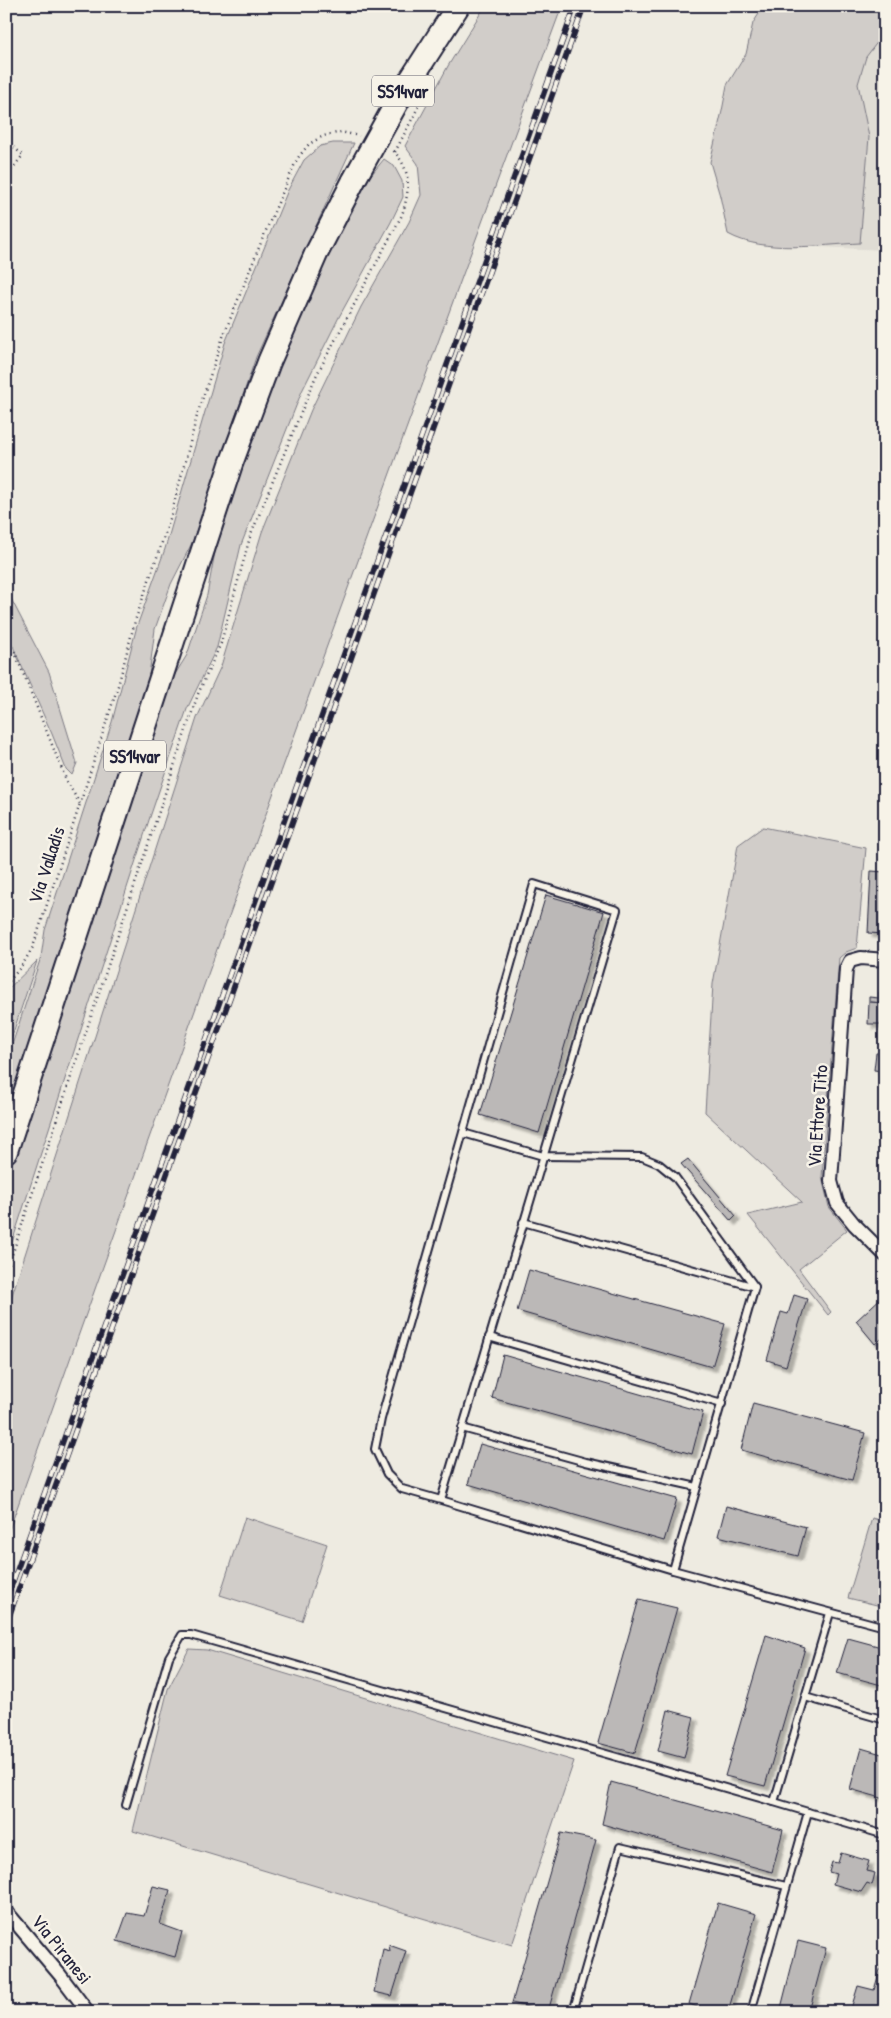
<svg xmlns="http://www.w3.org/2000/svg" width="891" height="2018" font-family="'Patrick Hand',sans-serif">
<style>
.built{fill:#dfdcd4}
.green{fill:#d1cdc9;stroke:#7a7882}
.building{fill:#bbb8b7;stroke:#22223b;filter:url(#shadow)}
.lines{fill:none;stroke-linecap:round;stroke-linejoin:round}
.lane-casing{stroke:#22223b;stroke-width:10}
.street-casing{stroke:#22223b;stroke-width:16}
.highway-casing{stroke:#22223b;stroke-width:26}
.path{stroke:#22223b;stroke-width:2.5;stroke-dasharray:1 4;stroke-linecap:butt}
.lane{stroke:#f7f3e8;stroke-width:6}
.street{stroke:#f7f3e8;stroke-width:12}
.highway{stroke:#f7f3e8;stroke-width:22}
.rail-casing{stroke:#22223b;stroke-width:5.5}
.rail{stroke:#f7f3e8;stroke-width:4;stroke-dasharray:11;stroke-linecap:butt}
.highway-bridge-casing{stroke:#22223b;stroke-width:26;stroke-linecap:butt}
.highway-bridge{stroke:#f7f3e8;stroke-width:22}
.labels{text-anchor:middle;dominant-baseline:central;stroke-width:5;stroke-linejoin:round;paint-order:stroke}
.shield{fill:#f7f3e8;stroke:#62616f;stroke-width:1}
.shield-label{font-size:18px;font-weight:bold;fill:#22223b}
.street-label{font-size:19px;fill:#22223b;stroke:#f7f3e8}
</style>
<defs>
<filter id="shadow"><feDropShadow dx="4.5" dy="4.5" stdDeviation="1" flood-color="#0004"/></filter>
</defs>
<rect width="100%" height="100%" fill="#eeebe1"/>
<filter id="ink" filterUnits="userSpaceOnUse"><feTurbulence type="fractalNoise" baseFrequency=".02" numOctaves="2"/><feDisplacementMap in="SourceGraphic" scale="10" xChannelSelector="R" yChannelSelector="G"/><feConvolveMatrix kernelMatrix="1 2 1 2 8 2 1 2 1" color-interpolation-filters="sRGB"/></filter>
<g filter="url(#ink)">
<path class="built" d="M802 6H885V250L753 244Z"/>
<g class="green">
<path d="M485 6H562C373 516 188 1026 6 1539V1314L197 718 221 666 262 532 311 410 361 307 409 222 421 195 418 164 405 146 448 66Z"/>
<path d="M764 6H885V32L866 57 858 84 869 137 860 243C820 245 764 254 728 234L720 196 710 162 722 111 727 85 746 54 753 23Z"/>
<path d="M333 143H354L256 357 193 541 171 584 155 629 148 683 6 1115V1063L41 957 45 930 112 722 137 626 165 549 225 343 288 190 304 160 320 146Z"/>
<path d="M384 159 394 166 402 181 403 197 391 222 339 317 302 391 241 545 217 647 187 709 149 820 6 1261V1181L169 684 187 655 207 595 215 552 279 354 317 274 363 185Z"/>
<path d="M6 589 49 672 77 763 72 775 66 769 52 734 6 631Z"/>
<path d="M763 827 866 848 857 948 846 952 839 958 822 1177 829 1207 847 1230 799 1269 831 1312 828 1315 748 1215 802 1202 705 1112 713 984 738 845Z"/>
<path d="M37 961 6 1054V991Z"/>
<path d="M245 1517 327 1544 302 1621 220 1595Z"/>
<path d="M872 1518 885 1522V1607L848 1598Z"/>
<path d="M189 1649 207 1650 574 1761 512 1945 133 1831 168 1689Z"/>
</g>
<g class="building">
<path d="M871 871 885 872V934L868 933Z"/>
<path d="M546 895 604 912 539 1133 480 1115Z"/>
<path d="M879 992 885 993V1003L869 1002V997L879 998Z"/>
<path d="M869 1002 885 1003V1024H868Z"/>
<path d="M883 1042H885V1082L881 1081 882 1071 874 1070 876 1053H882Z"/>
<path d="M688 1159 736 1216 731 1221 681 1164Z"/>
<path d="M881 1201H885V1221L881 1220Z"/>
<path d="M529 1270 725 1324 712 1367 517 1311Z"/>
<path d="M885 1294V1336L875 1344 856 1321Z"/>
<path d="M794 1295 807 1299 786 1366 767 1360 781 1312 788 1314Z"/>
<path d="M503 1355 703 1412 692 1454 492 1398Z"/>
<path d="M753 1403 865 1433 852 1480 741 1450Z"/>
<path d="M480 1444 677 1499 664 1541 468 1484Z"/>
<path d="M726 1506 806 1527 798 1556 718 1536Z"/>
<path d="M639 1599 677 1608 635 1753 598 1743Z"/>
<path d="M766 1635 805 1648 765 1786 725 1776Z"/>
<path d="M848 1638 885 1648V1686L837 1673Z"/>
<path d="M668 1710 694 1717 684 1758 658 1751Z"/>
<path d="M861 1748 885 1755V1799L850 1789Z"/>
<path d="M611 1782 783 1830 772 1872 602 1824Z"/>
<path d="M561 1833 596 1840 548 2012 512 2003Z"/>
<path d="M841 1853 869 1861 866 1871 875 1873 872 1885 867 1883 861 1892 833 1884 836 1874 829 1872 832 1862 838 1863Z"/>
<path d="M153 1886 170 1890 160 1924 182 1932 175 1957 117 1941 127 1913 144 1916Z"/>
<path d="M718 1903 756 1914 728 2012H712L689 2004Z"/>
<path d="M798 1941 826 1948 809 2012H780Z"/>
<path d="M389 1945 406 1951 392 1996 374 1992 383 1949 390 1951Z"/>
<path d="M885 1953V2012H850L858 1986 874 1990Z"/>
</g>
<g class="lines">
<defs>
<g id="lane">
<path d="M463 1133 543 1156 642 1157 659 1164 675 1177 755 1287 673 1570"/>
<path d="M523 1222 755 1287"/>
<path d="M489 1337 722 1404"/>
<path d="M462 1428 586 1462 697 1487"/>
<path d="M441 1500 617 910 534 884 381 1419 375 1449 387 1474 402 1489 441 1500 673 1570 885 1627"/>
<path d="M805 1697 885 1720"/>
<path d="M774 1802 830 1613"/>
<path d="M126 1805 169 1657 182 1635H191L774 1802 885 1835"/>
<path d="M573 2012 620 1847 786 1886"/>
<path d="M751 2012 808 1812"/>
</g>
<g id="street">
<path d="M885 960 861 958 850 961 846 969 831 1181 837 1203 854 1224 885 1255"/>
<path d="M6 1911 60 1975 88 2012"/>
</g>
<path id="highway" d="M6 1151 231 464 269 362 316 254 354 180"/>
</defs>
<use href="#lane" class="lane-casing"/>
<use href="#street" class="street-casing"/>
<use href="#highway" class="highway-casing"/>
<g class="path">
<path d="M6 141 23 155 6 177"/>
<path d="M395 152 424 96"/>
<path d="M6 639 13 648 67 782 80 804 118 686 135 621 170 519 198 412 223 337 264 235 297 159 309 144 323 136 341 132 359 136"/>
<path d="M6 985 23 964 33 947 80 804"/>
<path d="M6 1273 198 694 221 643 250 537 316 376 402 215C410 189 412 170 392 149"/>
</g>
<use href="#lane" class="lane"/>
<use href="#street" class="street"/>
<use href="#highway" class="highway"/>
<defs>
<g id="rail">
<path d="M6 1601 575 6"/>
<path d="M6 1625 584 6"/>
</g>
</defs>
<use href="#rail" class="rail-casing"/>
<use href="#rail" class="rail"/>
<defs>
<path id="highway-bridge" d="M354 180 401 95 458 6"/>
</defs>
<use href="#highway-bridge" class="highway-bridge-casing"/>
<use href="#highway-bridge" class="highway-bridge"/>
</g>
</g>
<g class="labels">
<g class="shield">
<rect x="372" y="75.5" width="62" height="31" rx="4"/>
<rect x="104" y="740.5" width="62" height="31" rx="4"/>
</g>
<g class="shield-label">
<text x="403" y="91">SS14var</text>
<text x="135" y="756">SS14var</text>
</g>
<g class="street-label">
<text transform="translate(46 865) rotate(-72)">Via Valladis</text>
<text transform="translate(817 1116) rotate(-86)">Via Ettore Tito</text>
<text transform="translate(62 1949) rotate(51)">Via Piranesi</text>
</g>
</g>
<rect width="891" height="2018" fill="none" stroke="#f7f3e8" stroke-width="25"/>
<rect x="12" y="12" width="866" height="1993" fill="none" stroke="#22223b" stroke-width="2" filter="url(#ink)"/>
</svg>
